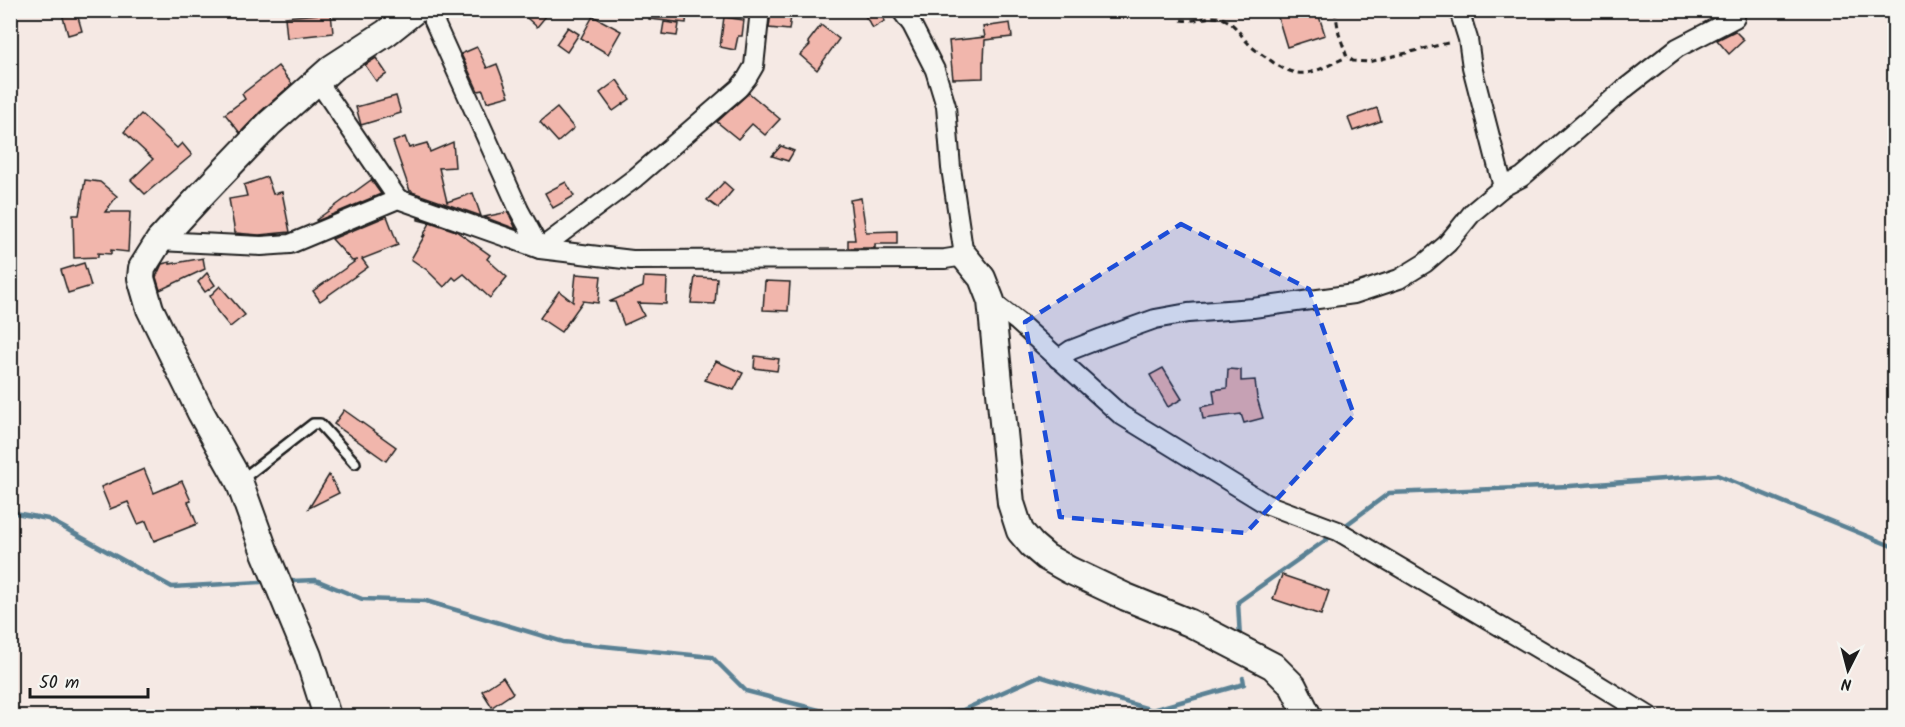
<svg xmlns="http://www.w3.org/2000/svg" width="1905" height="727" font-family="Kalam,sans-serif">
<style>
.lines{fill:none;stroke-linecap:round;stroke-linejoin:round}
.stream{stroke:#5a8194;stroke-width:4.5}
.building{fill:#f1b6ac;stroke:#1c1c1c;stroke-width:1.5}
.lane-casing{stroke:#1c1c1c;stroke-width:14}
.street-casing{stroke:#1c1c1c;stroke-width:22}
.secondary-casing{stroke:#1c1c1c;stroke-width:30}
.path{stroke:#1c1c1c;stroke-width:3;stroke-dasharray:6 4.5;stroke-linecap:butt}
.lane{stroke:#f6f6f2;stroke-width:9}
.street{stroke:#f6f6f2;stroke-width:18}
.secondary{stroke:#f6f6f2;stroke-width:26}
.marked{fill:#1d4ed8;fill-opacity:0.2;stroke:#1d4ed8;stroke-width:4.5;stroke-dasharray:12 8;stroke-linejoin:round}
</style>
<rect width="100%" height="100%" fill="#f5e9e4"/>
<filter id="ink" filterUnits="userSpaceOnUse"><feTurbulence type="fractalNoise" baseFrequency=".0167" numOctaves="2"/><feDisplacementMap in="SourceGraphic" scale="12" xChannelSelector="R" yChannelSelector="G"/><feConvolveMatrix kernelMatrix="1 2 1 2 8 2 1 2 1" color-interpolation-filters="sRGB"/></filter>
<g filter="url(#ink)">
<g class="lines">
<g class="stream">
<path d="M10 512 48 519 172 587 261 582"/>
<path d="M1342 528 1389 493 1570 486 1717 475 1894 547"/>
<path d="M291 581 316 580 362 599 426 601 563 642 712 657 746 691 842 716"/>
<path d="M1240 639 1238 602 1333 535"/>
<path d="M918 716 963 710 1039 676 1152 710 1244 684 1243 678"/>
</g>
</g>
<g class="building">
<path d="M61 10H76L82 31 68 35Z"/>
<path d="M518 10H551L537 27Z"/>
<path d="M650 10H687L686 23 649 19Z"/>
<path d="M861 10H879L885 21 873 28Z"/>
<path d="M1289 10H1317L1325 35 1287 47 1277 14Z"/>
<path d="M331 13 333 33 287 38 285 17Z"/>
<path d="M771 13 791 16 789 30 769 28Z"/>
<path d="M593 16 621 31 608 54 581 38Z"/>
<path d="M724 17 744 20 742 36H738L735 50 720 47Z"/>
<path d="M664 22 679 24 677 36 662 34Z"/>
<path d="M1010 23 1012 37 985 40 984 61H983V78L953 79 949 41 985 37 983 27Z"/>
<path d="M821 25 839 39 817 70 800 55 810 45 808 42Z"/>
<path d="M568 27 579 34 567 52 556 44Z"/>
<path d="M1735 31 1744 40 1729 54 1717 40Z"/>
<path d="M477 47 487 68 497 64 509 96 487 102 483 90 478 91 461 54Z"/>
<path d="M376 58 387 74 376 81 365 65Z"/>
<path d="M278 66 292 84 260 112 240 133 225 114 245 99 242 94Z"/>
<path d="M617 80 630 99 613 111 600 93Z"/>
<path d="M749 93 780 119 765 135 752 124 738 139 717 122Z"/>
<path d="M396 96 401 113 361 125 356 107Z"/>
<path d="M557 108 574 128 558 142 540 122Z"/>
<path d="M1377 108 1381 121 1353 131 1348 118Z"/>
<path d="M141 114 177 148 182 143 192 155 145 194 131 180 153 159 124 132Z"/>
<path d="M405 137 409 148 427 143 430 152 453 142 455 167 439 168 447 202 473 193 481 216 412 192V191H410L393 142Z"/>
<path d="M781 146 794 151 788 161 772 156Z"/>
<path d="M267 177 273 194 282 192 290 232 259 235 235 233 229 199 247 196 244 185Z"/>
<path d="M85 180 100 182 117 196 105 212H130L128 252 111 250V254L98 253V257L74 258 73 215H79Z"/>
<path d="M371 180 381 194 317 221 316 220Z"/>
<path d="M566 182 574 196 553 208 545 193Z"/>
<path d="M724 182 733 190 718 208 707 200Z"/>
<path d="M861 198 866 232 897 231V244H875V248H848V240H855L850 200Z"/>
<path d="M508 212 516 229 484 217Z"/>
<path d="M387 216 398 245 362 259 368 267 320 301 313 291 357 260 352 261 332 239Z"/>
<path d="M418 218 456 231 490 255 487 259 507 277 490 298 464 274 456 280 453 277 444 287 427 270 411 259 425 235 423 236 430 223 418 220Z"/>
<path d="M203 258 205 269 160 290 156 277 162 264 170 262V264Z"/>
<path d="M84 263 91 286 68 293 61 270Z"/>
<path d="M207 273 215 285 205 292 198 282Z"/>
<path d="M576 274 601 276 598 303 583 301 561 332 540 318 559 291 573 302Z"/>
<path d="M644 277 667 278 666 304 638 303 644 316 624 325 615 302H609L643 287Z"/>
<path d="M695 277 717 278 715 304 691 303Z"/>
<path d="M765 281 790 282 788 311 763 310Z"/>
<path d="M220 286 245 315 230 327 217 311 210 296Z"/>
<path d="M755 356 779 359 777 371 754 368Z"/>
<path d="M716 361 743 373 734 390 705 380Z"/>
<path d="M1163 368 1182 399 1168 407 1150 375Z"/>
<path d="M1228 369 1241 370V381L1255 380 1257 398 1263 418 1244 423 1241 414 1203 419 1201 407 1215 404 1213 390 1227 388Z"/>
<path d="M344 410 396 447 386 461 334 424Z"/>
<path d="M144 469 154 493 182 481 191 501 188 502 197 524 154 541 146 521 138 524 128 502 110 509 101 487Z"/>
<path d="M329 475 339 493 309 508Z"/>
<path d="M1282 575 1329 591 1321 615 1273 599Z"/>
<path d="M503 677 513 693 492 707 482 691Z"/>
</g>
<g class="lines">
<defs>
<path id="lane" d="M241 480 313 424H320L355 463"/>
<g id="street">
<path d="M429 10 519 210 540 249 635 178 739 88 747 78 754 66 760 10"/>
<path d="M1459 10 1468 39 1472 67 1503 187"/>
<path d="M317 80 398 199"/>
<path d="M159 241 261 246 290 244 398 199 540 249 632 260 945 259 964 256 951 168 946 106 935 70 912 25 901 10"/>
<path d="M991 301 1018 322 1121 415 1266 504 1338 531 1576 671 1649 716"/>
<path d="M1058 359 1071 350 1102 338 1155 319 1188 313 1253 308 1354 294 1399 279 1425 263 1447 244 1473 212 1503 187 1522 177 1623 90 1677 48 1735 18"/>
</g>
<g id="secondary">
<path d="M964 256 982 278 991 301 1011 503 1020 531 1032 545 1046 557 1069 570 1126 597 1190 623 1273 666 1293 686 1308 716"/>
<path d="M327 716 308 656 264 550 239 481 201 413 150 309 141 278 142 268 159 241 204 192 270 123 332 68 386 33 415 10"/>
</g>
</defs>
<use href="#lane" class="lane-casing"/>
<use href="#street" class="street-casing"/>
<use href="#secondary" class="secondary-casing"/>
<g class="path">
<path d="M1335 10 1339 34 1347 57 1353 61 1369 62 1452 42"/>
<path d="M1478 16 1500 10"/>
<path d="M1181 20C1198 23 1212 12 1226 20 1236 25 1241 36 1248 43 1254 50 1263 55 1270 60 1302 84 1314 71 1347 57"/>
</g>
<use href="#lane" class="lane"/>
<use href="#street" class="street"/>
<use href="#secondary" class="secondary"/>
</g>
</g>
<path class="marked" d="M1181 224 1309 289 1354 415 1246 533 1060 517 1025 322Z"/>
<rect width="1905" height="727" fill="none" stroke="#f6f6f2" stroke-width="36"/>
<rect x="18" y="18" width="1869" height="691" fill="none" stroke="#1c1c1c" stroke-width="2" filter="url(#ink)"/>
<g transform="translate(1848 670) rotate(186)" stroke="#f6f6f2" stroke-width="4.5" paint-order="stroke">
<path d="M0-4.5L10 22L0 15L-10 22Z" fill="#1c1c1c"/>
<text y="-9" font-size="16" font-weight="bold" text-anchor="middle" fill="#1c1c1c">N</text>
</g>
<path d="M30 688v9h118v-9" fill="none" stroke="#1c1c1c" stroke-width="3"/>
<text x="39" y="688" font-size="18" fill="#1c1c1c" stroke="#f6f6f2" stroke-width="4.5" paint-order="stroke">50 m</text>
</svg>
